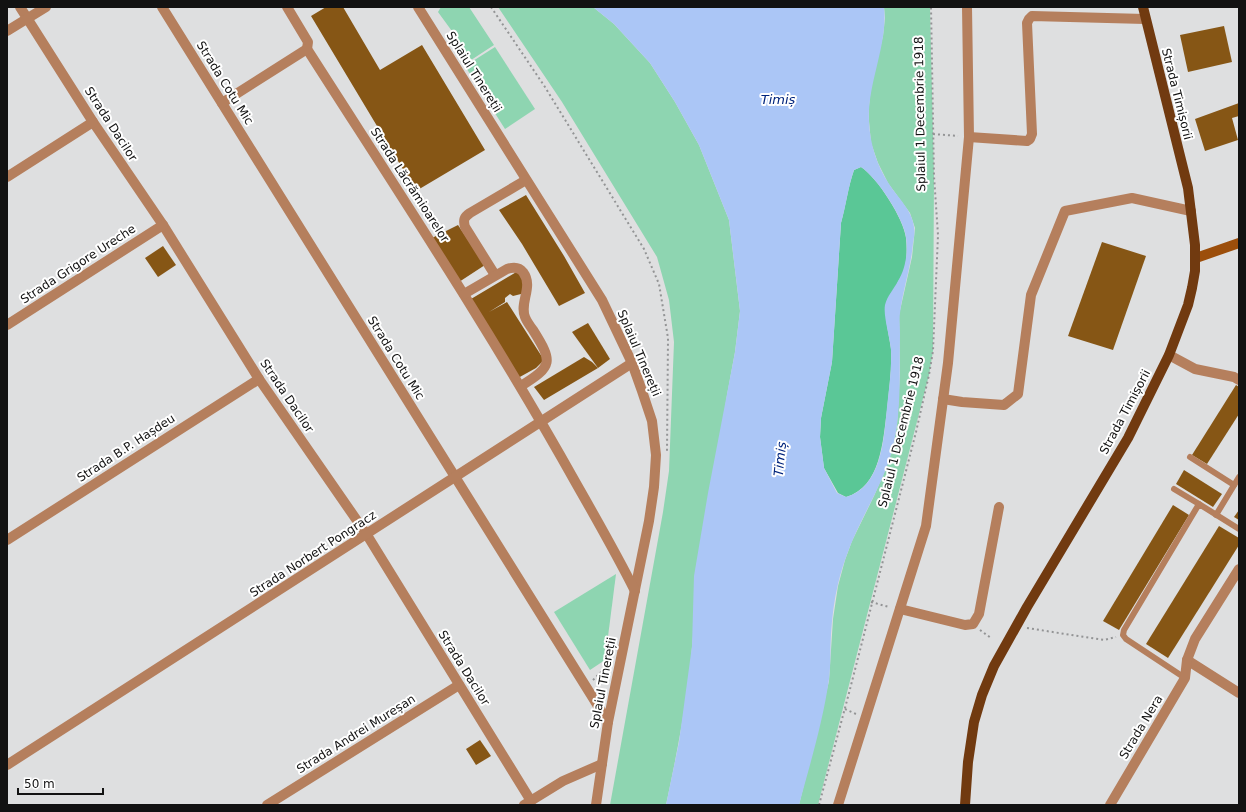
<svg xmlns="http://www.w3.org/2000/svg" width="1246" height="812" font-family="'DejaVu Sans',sans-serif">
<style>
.green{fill:#8ed5b1}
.forest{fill:#5ac796}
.water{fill:#abc6f6;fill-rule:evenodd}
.building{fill:#865615}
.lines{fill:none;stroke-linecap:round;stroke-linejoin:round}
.path{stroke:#939495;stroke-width:2;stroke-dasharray:2 3;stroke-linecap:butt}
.lane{stroke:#b57f5d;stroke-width:6}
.street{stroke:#b57f5d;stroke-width:10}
.secondary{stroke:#9c4e0b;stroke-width:10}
.primary{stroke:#713a10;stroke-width:10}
.labels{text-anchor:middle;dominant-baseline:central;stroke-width:4;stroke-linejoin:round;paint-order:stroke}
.street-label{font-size:12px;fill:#121212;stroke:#fff}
.water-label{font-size:13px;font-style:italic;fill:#00247c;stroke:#fff}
</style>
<rect width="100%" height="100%" fill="#dedfe0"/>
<g class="green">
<path d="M441 7H469L494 45 465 64 451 43 457 38 438 12Z"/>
<path d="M498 7H593L614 24 650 63 675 102 699 145 729 220 740 311 735 352 727 395 694 619C691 682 679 744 666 805H610L663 512 669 471 674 342 669 300 657 257 562 102Z"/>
<path d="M884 7H930L934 176 933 351 929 375 818 805H799L829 681 833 619 838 586 845 560 852 541 874 496 886 468 893 447 897 425 900 373 899 315 912 257 915 228 910 213 888 183 878 163 871 143 869 121V106L871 86 883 36 885 18Z"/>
<path d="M495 47 535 109 505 129 465 66Z"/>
<path d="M616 574 605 660 590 670 554 612Z"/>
</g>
<path class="forest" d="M861 167C877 177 904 219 906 238 907 248 907 261 904 271 902 275 900 278 898 282 894 291 888 303 886 313 885 318 890 341 891 349 892 369 889 389 887 410 883 440 881 487 846 497L838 493 824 468 820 437 821 418 832 362 841 223C846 205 848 187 854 170Z"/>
<path class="water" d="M593 7H884C888 46 867 83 869 122 870 144 877 166 889 184 898 198 912 210 914 227 915 232 914 238 913 243 911 267 903 289 900 313 899 320 900 327 900 334 899 371 902 409 893 446 887 473 873 497 861 522 851 542 843 563 838 584 834 600 832 618 831 634 830 649 831 664 829 679 823 722 810 764 799 805H666L679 742 692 646 694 576 708 493 735 352 740 311 729 220 699 145 675 102 650 63 614 24ZM861 167C877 177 904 219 906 237 908 252 906 268 898 281 894 289 887 296 885 305 883 316 890 337 891 350 892 369 889 388 887 407 884 438 882 487 846 497L837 493 824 468 820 437 821 418 832 362 841 223C846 206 848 187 854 170Z"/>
<g class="building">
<path d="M326 7H343L380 70 422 45 485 150 416 191 311 16Z"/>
<path d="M1224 26 1232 62 1188 72 1180 35Z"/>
<path d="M1239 103V116L1232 118 1238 140 1205 151 1195 119Z"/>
<path d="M526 195 564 256 585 293 559 306 522 244 499 210Z"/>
<path d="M458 225 485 265 459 282 432 238Z"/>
<path d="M1102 242 1146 256 1113 350 1068 336Z"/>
<path d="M163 246 176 265 158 277 145 258Z"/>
<path d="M518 271 526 288 521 294 513 296 510 294 505 298V302L489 312 507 302 544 360 536 368 518 378 471 299Z"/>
<path d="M588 323 610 359 598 368 572 332Z"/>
<path d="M584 357 592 362 598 368 544 400 534 387Z"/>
<path d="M1236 385 1239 387V414L1207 464 1192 455Z"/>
<path d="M1184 470 1222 494 1213 507 1176 484Z"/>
<path d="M1173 505 1189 515 1119 630 1103 621Z"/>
<path d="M1239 510V520L1234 517Z"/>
<path d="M1219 526 1239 538V545L1168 658 1146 644Z"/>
<path d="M480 740 491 756 476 765 466 749Z"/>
</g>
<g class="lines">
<g class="path">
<path d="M491 7 545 87 644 249 659 284 668 338 667 452"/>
<path d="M933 134 958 136"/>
<path d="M871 602 889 607"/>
<path d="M1027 628 1104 640 1116 637"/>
<path d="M980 630 991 638"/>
<path d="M593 680 603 670 608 671"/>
<path d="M845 709 856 714"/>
<path d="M819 805 849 693 916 432 929 375 933 351 938 235 934 176 931 7"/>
</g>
<g class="lane">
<path d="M1190 457 1234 485"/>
<path d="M1174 489 1199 504"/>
<path d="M1216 515 1239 477"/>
<path d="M1185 678 1126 639 1123 635 1124 630 1199 504 1239 529"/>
</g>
<g class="street">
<path d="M20 7 93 122 163 225 259 379 367 535 531 801"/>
<path d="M162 7 608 722"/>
<path d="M287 7 308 42 307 49"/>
<path d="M418 7 602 300 632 363 642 391 652 421 656 455 654 487 649 521 608 722 596 805"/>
<path d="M7 31 46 7"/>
<path d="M307 49C399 193 494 336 577 485 597 520 617 555 635 591"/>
<path d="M222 103 307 49"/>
<path d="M969 137 1027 141 1030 139 1032 134 1027 23 1029 19 1032 16 1145 19"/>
<path d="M7 177 93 122"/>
<path d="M495 275 465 227C463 220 464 217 470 213L526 180"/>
<path d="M464 294 507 269C513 267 519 267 523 272 534 287 519 302 525 317 527 322 530 326 533 330 553 362 553 366 521 386"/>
<path d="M7 325 163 225"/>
<path d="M1169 355 1195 369 1234 377 1239 380"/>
<path d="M943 399 962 402 1004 405 1018 394 1031 295 1065 211 1132 198 1191 211"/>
<path d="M7 540 259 379"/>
<path d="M900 609 965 625 973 624 979 614 999 507"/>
<path d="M1187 660 1239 693"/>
<path d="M7 765 632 363"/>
<path d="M267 805 459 685"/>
<path d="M524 805 563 781 602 764"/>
<path d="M838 805 926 526 948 363 969 137 967 7"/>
<path d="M1110 805 1185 678 1187 660 1195 639 1239 569"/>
</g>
<path class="secondary" d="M1196 258 1239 243"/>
<path class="primary" d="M965 805 968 762 974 722 982 695 994 666 1027 607 1128 438 1169 355 1188 305 1192 288 1195 271V245L1188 188 1143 7"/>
</g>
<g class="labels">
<g class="street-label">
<text transform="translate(474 72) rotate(58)">Splaiul Tinereții</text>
<text transform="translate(225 83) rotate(58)">Strada Cotu Mic</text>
<text transform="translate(1177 94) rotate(76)">Strada Timișorii</text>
<text transform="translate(920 114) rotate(-91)">Splaiul 1 Decembrie 1918</text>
<text transform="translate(111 124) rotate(57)">Strada Dacilor</text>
<text transform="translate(410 185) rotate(57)">Strada Lăcrămioarelor</text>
<text transform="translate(78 264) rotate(-33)">Strada Grigore Ureche</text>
<text transform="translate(639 353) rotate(67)">Splaiul Tinereții</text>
<text transform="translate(396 358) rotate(58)">Strada Cotu Mic</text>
<text transform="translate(287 396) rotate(56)">Strada Dacilor</text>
<text transform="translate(1125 412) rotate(-62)">Strada Timișorii</text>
<text transform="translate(901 432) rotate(-76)">Splaiul 1 Decembrie 1918</text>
<text transform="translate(126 448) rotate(-33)">Strada B.P. Hașdeu</text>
<text transform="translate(313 554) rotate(-33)">Strada Norbert Pongracz</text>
<text transform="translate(464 668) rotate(58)">Strada Dacilor</text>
<text transform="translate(603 683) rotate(-79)">Splaiul Tinereții</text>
<text transform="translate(1141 727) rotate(-59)">Strada Nera</text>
<text transform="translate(356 734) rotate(-32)">Strada Andrei Mureșan</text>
</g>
<g class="water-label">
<text x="778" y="99">Timiș</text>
<text transform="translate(780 459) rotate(-84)">Timiș</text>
</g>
</g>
<rect width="1246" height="812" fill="none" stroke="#121212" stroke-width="16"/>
<path d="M18 788v6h85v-6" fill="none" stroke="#121212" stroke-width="2"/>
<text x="24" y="788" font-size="12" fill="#121212" stroke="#ffffff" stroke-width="3" paint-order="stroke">50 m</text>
</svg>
